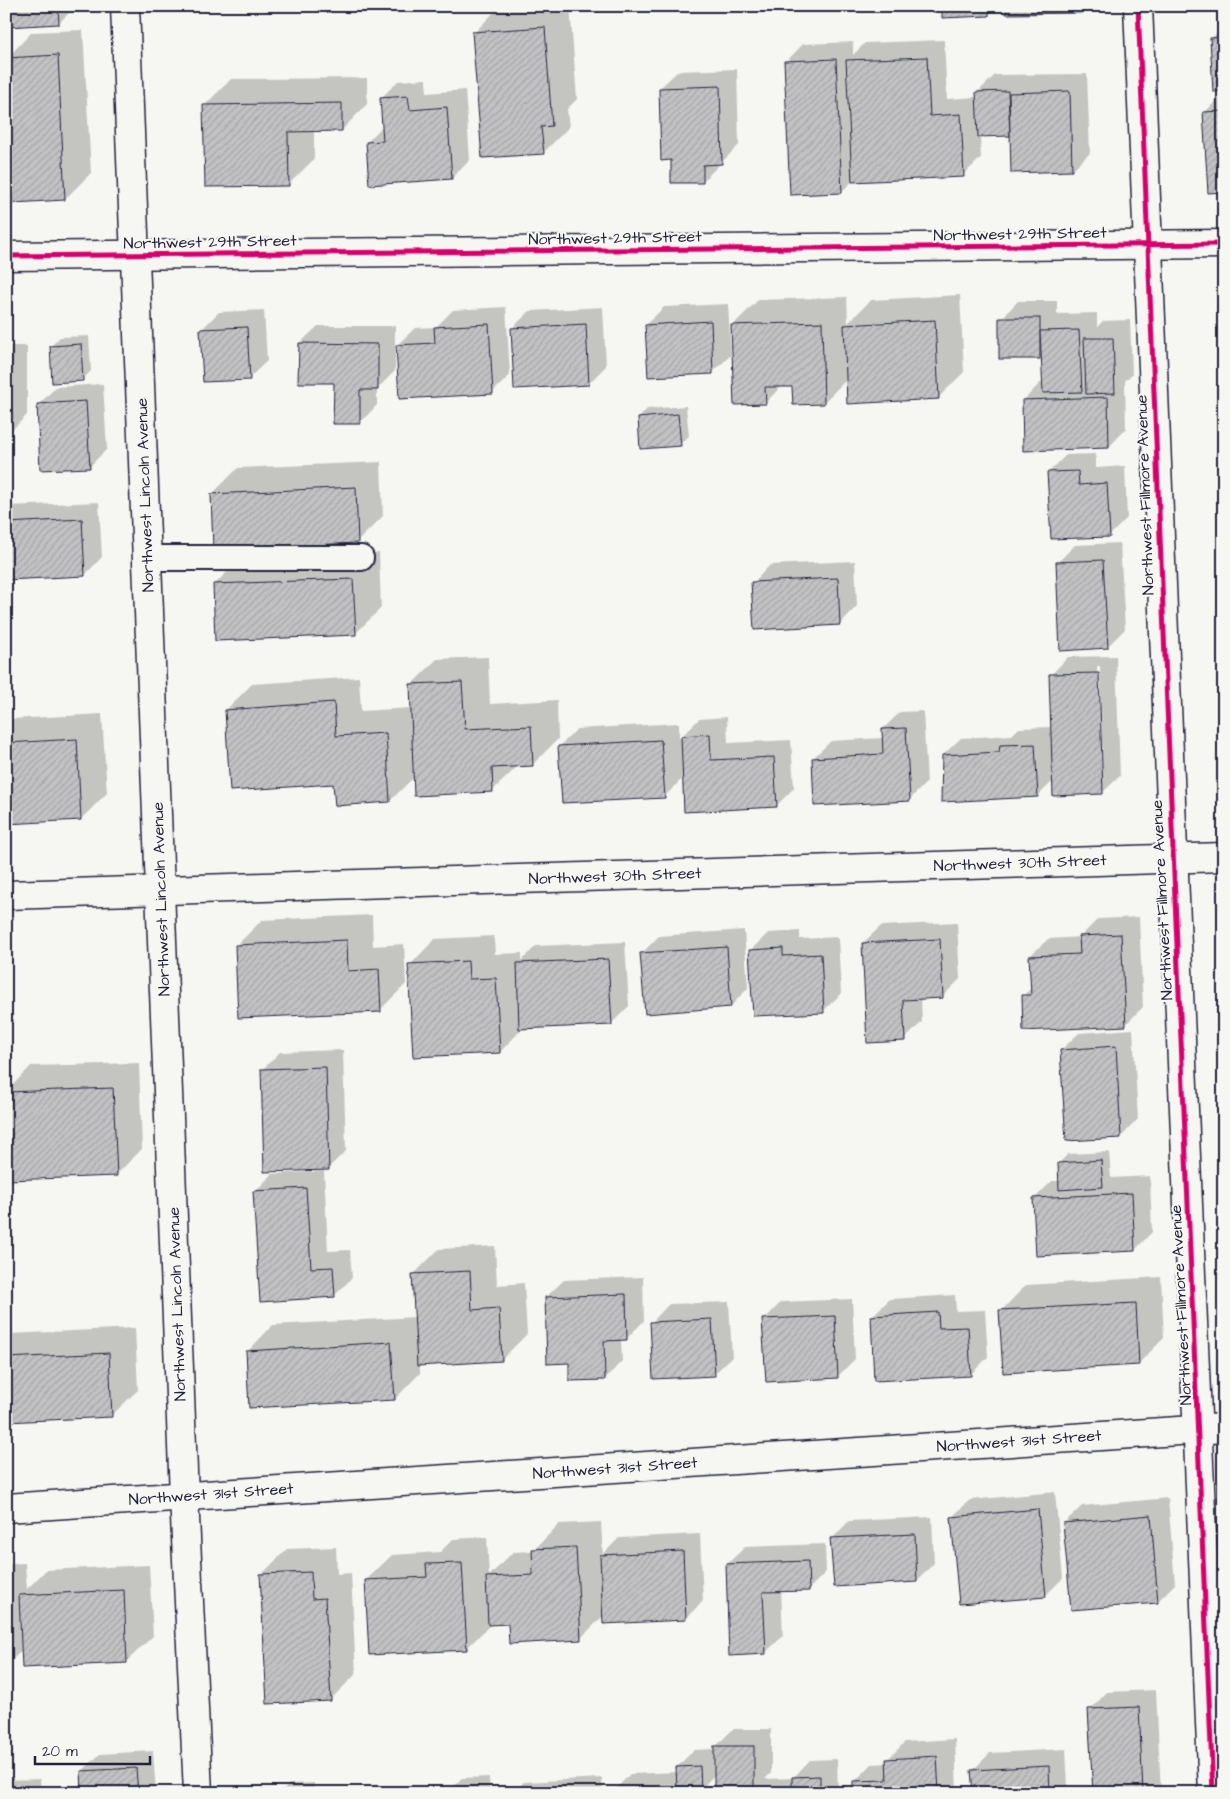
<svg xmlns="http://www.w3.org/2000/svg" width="1230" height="1799" font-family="'Architects Daughter',sans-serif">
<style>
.shadow{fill:#0003;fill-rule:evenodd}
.building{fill:url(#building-hatch);stroke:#22223b}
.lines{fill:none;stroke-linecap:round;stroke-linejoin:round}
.service-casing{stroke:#22223b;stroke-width:28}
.minor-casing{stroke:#22223b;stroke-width:31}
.tertiary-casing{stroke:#22223b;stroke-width:31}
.service{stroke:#f6f6f2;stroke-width:24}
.minor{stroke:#f6f6f2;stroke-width:28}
.tertiary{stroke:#f6f6f2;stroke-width:28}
.cycleway-casing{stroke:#f6f6f2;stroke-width:8}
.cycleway{stroke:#d6006c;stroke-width:5}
.labels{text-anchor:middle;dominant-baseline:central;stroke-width:4.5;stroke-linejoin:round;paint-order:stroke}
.street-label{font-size:16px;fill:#22223b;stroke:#f6f6f2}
</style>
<defs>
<pattern id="building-hatch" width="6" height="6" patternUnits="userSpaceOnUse" patternTransform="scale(1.25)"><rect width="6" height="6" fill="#c2c2c4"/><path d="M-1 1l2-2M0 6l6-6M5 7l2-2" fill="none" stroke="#a6a6a9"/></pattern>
</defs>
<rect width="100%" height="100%" fill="#f6f6f2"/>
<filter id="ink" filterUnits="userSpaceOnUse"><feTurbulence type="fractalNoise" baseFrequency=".02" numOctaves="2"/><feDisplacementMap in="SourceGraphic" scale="10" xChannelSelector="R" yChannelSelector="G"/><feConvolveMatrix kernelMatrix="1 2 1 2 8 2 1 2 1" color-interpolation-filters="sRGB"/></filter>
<g filter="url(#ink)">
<g class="shadow">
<path d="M6 6H76L59 23Z"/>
<path d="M570 6 577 99 567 109 569 127 543 153 474 33 499 7Z"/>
<path d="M943 6H997L989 15Z"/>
<path d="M1007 6H1086L1081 12Z"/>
<path d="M1224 26V90L1212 38Z"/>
<path d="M83 30 91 173 65 199 13 173 6 179V118L10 117 7 58 32 32Z"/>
<path d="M944 40 947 99 977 97V93L995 75 1087 74 1090 153 1072 170 1011 134 980 136 981 158 963 175 853 181 841 192 786 62 803 44 853 42V55L865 43Z"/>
<path d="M737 69 739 145 703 181 672 159 660 88 678 71Z"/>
<path d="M367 78V104L342 130H314V159L288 185 205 105 231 79Z"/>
<path d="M426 79 427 93 465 90 470 160 452 178 367 142 383 126 381 98 398 81Z"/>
<path d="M1222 95H1224V191L1205 112Z"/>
<path d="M960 295 964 372 938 398 847 379 824 402 793 385 782 386 765 403 732 326 758 300 847 297 848 323 871 300Z"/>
<path d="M1018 301H1057V314L1097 313V327L1103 321 1130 320 1132 375 1125 381 1126 429 1109 447 1023 401 1040 383H1044L1043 354 1039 358 1001 319Z"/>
<path d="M728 304 731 355 713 372 646 325 664 307Z"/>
<path d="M506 307 510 375 492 393 397 345 415 328 436 327 453 310Z"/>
<path d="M603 307 606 366 588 384 512 328 530 311Z"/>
<path d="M264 310 267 361 249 378 201 330 219 312Z"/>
<path d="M318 326H395V371L377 389V405L360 423 335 382 300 343Z"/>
<path d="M89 336 91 371 82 380 51 346 60 337Z"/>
<path d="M6 346H27V415L9 433H6Z"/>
<path d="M103 384 107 449 89 467 38 405 56 387Z"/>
<path d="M686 406 689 436 680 444 639 418 647 409Z"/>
<path d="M1096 454V468L1125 466 1127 518 1109 536 1048 473 1066 455Z"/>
<path d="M381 462 383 516 357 542 212 494 238 468Z"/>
<path d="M99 502 102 557 85 575 6 579V508L8 506Z"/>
<path d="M1120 543 1125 629 1107 647 1057 563 1075 545Z"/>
<path d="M379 553 381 608 355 634 214 585 240 559Z"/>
<path d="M855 561 857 606 840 624 753 583 770 565Z"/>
<path d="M1116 656 1120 776 1102 793 1054 780 1038 796 943 755 961 738 1012 735 1019 728 1052 727 1051 675 1068 657ZM1097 666H1100L1103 778H1101Z"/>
<path d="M488 657 490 704 557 700 558 739 532 765 518 766 492 791 415 776 390 801 335 782 226 710 252 684 359 677 361 711 412 708 411 685 437 659Z"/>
<path d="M923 711 927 782 909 800 813 758 831 741 883 738V729L900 712Z"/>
<path d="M102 714 107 793 81 819 6 823V723L11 719Z"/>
<path d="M727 717 728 743 791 740 794 788 776 806 684 777 664 797 560 746 577 729 679 723V739L699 719Z"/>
<path d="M372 915 373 946 404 944 406 984 380 1010 236 946 262 920Z"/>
<path d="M1139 917 1143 1007 1125 1025 1023 996 1032 987 1030 956 1048 939 1080 937 1098 919Z"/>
<path d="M957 922 960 979 943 996 921 998 922 1022 904 1040 863 943 881 926Z"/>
<path d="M744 930 748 988 731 1006 641 954 659 936Z"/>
<path d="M800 931V939L838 937 841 994 823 1011 751 950 768 933Z"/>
<path d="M494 936 495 954 522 953V960L536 946 625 942 629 1006 611 1024 523 1028 500 1052 410 965 435 939Z"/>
<path d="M1133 1029 1138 1119 1121 1137 1061 1050 1079 1033Z"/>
<path d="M343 1050 346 1151 328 1168 262 1070 280 1052Z"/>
<path d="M139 1063 142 1149 116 1175 9 1179 6 1092 31 1066Z"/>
<path d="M1109 1152 1111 1178 1150 1176 1152 1232 1135 1250 1034 1199 1052 1181H1060L1059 1163 1068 1154Z"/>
<path d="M324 1171 328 1251 350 1250 352 1278 334 1296 261 1300 255 1192 272 1174Z"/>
<path d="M495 1246 497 1285 524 1283 527 1334 501 1360 420 1364V1373L395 1399 248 1351 273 1325 416 1317 414 1274 439 1249Z"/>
<path d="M643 1277 644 1321 626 1339H621L622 1361 605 1379 570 1362 546 1297 564 1280Z"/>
<path d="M1161 1277 1164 1338 1138 1364 1001 1311 1026 1285Z"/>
<path d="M955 1295 956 1311 985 1310 988 1357 970 1375 872 1316 890 1299Z"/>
<path d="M852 1299 855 1359 837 1377 764 1320 781 1302Z"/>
<path d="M729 1302 732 1357 714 1374 652 1322 669 1304Z"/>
<path d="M135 1328 138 1390 112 1415 6 1421V1337L9 1334Z"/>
<path d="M1055 1492 1063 1578 1045 1596 952 1517 970 1500Z"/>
<path d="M1168 1498 1175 1584 1158 1601 1064 1523 1082 1506Z"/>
<path d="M932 1517 934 1563 917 1581 832 1539 849 1521Z"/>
<path d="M601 1522 603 1554 619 1538 700 1534 703 1601 686 1618 604 1615 580 1639 509 1623 491 1624 466 1649 366 1580 392 1555 440 1552 453 1539 487 1537 489 1576 513 1552 533 1551 559 1524Z"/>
<path d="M825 1544 826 1572 809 1589 781 1590 783 1636 765 1653 727 1564 745 1547Z"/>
<path d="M336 1547 337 1574 351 1573 356 1674 330 1700 261 1575 287 1549Z"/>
<path d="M25 1563 27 1589 46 1570 149 1565 153 1636 127 1661 22 1650 6 1666V1564Z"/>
<path d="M1156 1690 1161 1793H1094L1090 1710 1107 1692Z"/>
<path d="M733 1729H771V1773L765 1779 793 1778 810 1760 837 1759 838 1793H746L748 1790 723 1791V1793H612L630 1774 677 1772V1767L694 1750 715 1749V1747ZM715 1774V1788L701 1789Z"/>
<path d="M955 1739 957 1793H855L854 1782 872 1764 888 1763 887 1760 905 1742Z"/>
<path d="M1066 1749 1068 1786 1061 1793H974L973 1770 990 1753Z"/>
<path d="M153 1751 156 1793H84L82 1771 100 1754Z"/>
<path d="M489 1777 490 1793H447L462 1778Z"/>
<path d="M602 1778 603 1793H513L524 1782Z"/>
<path d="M40 1779 41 1793H6V1780Z"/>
<path d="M314 1783V1793H281L289 1784Z"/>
</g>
<g class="building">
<path d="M6 6H58L59 24 6 27Z"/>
<path d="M197 6H251L197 9Z"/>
<path d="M942 6H989V16L942 18Z"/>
<path d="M1006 6H1081V13L1006 14Z"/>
<path d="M545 27 552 126 541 127 544 154 482 158 472 32Z"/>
<path d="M1224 37V91L1213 92 1210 38Z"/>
<path d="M58 55 65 200 13 203 6 58Z"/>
<path d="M927 57 930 116 961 114 964 177 852 182 846 60Z"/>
<path d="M836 59 842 193 790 195 784 61Z"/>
<path d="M720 86 722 164 703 165V183H671V160L661 161 659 88Z"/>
<path d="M1008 91 1010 136 978 137 976 92Z"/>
<path d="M1070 91 1072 171 1011 173 1009 93Z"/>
<path d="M408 96 410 110 447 107 452 179 369 185 366 142 383 141 380 98Z"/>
<path d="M342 103V131L288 132 289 186 205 187 203 105Z"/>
<path d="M1224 111V192L1208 193 1203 112Z"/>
<rect x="999" y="318" width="41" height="41"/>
<path d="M935 320 939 399 847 404 844 325Z"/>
<path d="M711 321 713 374 648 377 645 325Z"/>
<path d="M822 322 824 404 793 405 792 387H765L766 404 734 405 731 325Z"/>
<path d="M489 324 493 394 399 399 396 345 435 343 434 327Z"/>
<path d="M586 324 589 385 514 389 511 328Z"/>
<path d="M247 327 250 380 203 382 200 329Z"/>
<path d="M1079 330 1082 392 1043 393 1040 331Z"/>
<path d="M1084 338H1113L1115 393 1086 394Z"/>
<path d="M299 343 378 344V390H360V424H333L334 383H298Z"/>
<path d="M81 344 83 381 52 383 50 346Z"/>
<rect x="6" y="363" width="4" height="71"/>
<path d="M1108 397 1109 448 1023 451 1022 400Z"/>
<path d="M86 401 90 468 40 470 37 404Z"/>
<path d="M678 414 681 446 640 449 638 418Z"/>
<path d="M1078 471 1079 485 1107 483 1110 537 1051 539 1047 472Z"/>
<path d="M356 487 358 543 213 549 211 494Z"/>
<path d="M82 519 85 576 6 580V523Z"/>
<path d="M1103 560 1108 648 1060 651 1056 562Z"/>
<path d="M838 578 840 625 754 630 751 582Z"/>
<path d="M353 579 356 635 215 641 213 584Z"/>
<path d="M1099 673 1103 794 1053 796 1049 674Z"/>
<path d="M462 682 465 729 531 726 533 766 492 768 493 792 414 796 410 684Z"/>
<path d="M334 702 336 736 386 733 390 802 335 806 333 784 230 791 225 710Z"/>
<path d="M906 728 910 801 814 806 812 758 883 754 882 729Z"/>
<path d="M710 734 711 760 774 757 777 807 684 812 681 736Z"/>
<path d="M77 739 81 820 6 824V743Z"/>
<path d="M661 740 665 798 562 803 558 746Z"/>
<path d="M1035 744 1038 797 941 802 942 755 999 752 1000 745Z"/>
<path d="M1121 934 1126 1026 1023 1031 1022 995H1031L1029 956 1080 954 1079 936Z"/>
<path d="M940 939 943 998 903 1000 905 1041 867 1043 862 943Z"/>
<path d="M347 940 348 971 379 969 381 1012 238 1018 235 945Z"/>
<path d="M727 947 731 1007 645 1014 640 953Z"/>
<path d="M783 948V956L821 954 824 1013 753 1016 749 950Z"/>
<path d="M608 959 612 1025 519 1029 517 963Z"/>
<path d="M468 961 469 979 496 978 500 1053 413 1057 408 964Z"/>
<path d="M1116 1046 1121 1138 1066 1141 1060 1050Z"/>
<path d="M326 1067 329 1170 264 1172 261 1069Z"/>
<path d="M113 1088 117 1176 8 1180 6 1092Z"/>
<path d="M1101 1160 1103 1187 1059 1190 1058 1163Z"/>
<path d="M306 1188 311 1268 333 1267 335 1297 260 1302 253 1191Z"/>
<path d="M1132 1193 1135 1251 1036 1256 1033 1198Z"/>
<path d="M470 1271 472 1310 499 1308 502 1361 417 1366 412 1274Z"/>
<path d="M626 1294 627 1340 604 1341 605 1380 569 1381V1363L547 1364 545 1297Z"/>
<path d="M1136 1303 1139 1365 1003 1373 999 1310Z"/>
<path d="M938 1312 939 1328 968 1327 971 1376 874 1381 871 1316Z"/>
<path d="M835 1316 838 1378 766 1382 762 1319Z"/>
<path d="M712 1319 715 1376 653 1379 650 1322Z"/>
<path d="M391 1342 395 1400 249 1408 246 1351Z"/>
<path d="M109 1353 112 1417 6 1422V1358Z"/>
<path d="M1038 1509 1046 1597 959 1604 951 1517Z"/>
<path d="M1151 1515 1158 1603 1071 1610 1063 1523Z"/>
<path d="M915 1534 917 1582 834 1587 830 1538Z"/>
<path d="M576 1547 581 1640 509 1644 508 1624 488 1625 486 1577 533 1575 532 1549Z"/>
<path d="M683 1551 686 1620 603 1624 600 1555Z"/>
<path d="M808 1561 809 1591 763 1592 766 1654 729 1656 726 1564Z"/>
<path d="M462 1563 467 1650 369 1655 365 1580 427 1577 426 1564Z"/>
<path d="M311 1572 312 1599 325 1598 331 1701 267 1704 260 1574Z"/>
<path d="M124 1590 127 1663 22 1668 19 1595Z"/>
<path d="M1139 1707 1143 1793H1093L1088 1709Z"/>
<rect x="714" y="1746" width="40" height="46"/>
<path d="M937 1756 939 1793H853V1781L887 1780 886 1759Z"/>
<path d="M700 1766 701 1790 683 1791V1793H611V1791L677 1788 676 1767Z"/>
<path d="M1049 1766 1050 1793H973L971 1770Z"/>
<path d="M136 1768 138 1793H82L81 1771Z"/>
<path d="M820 1776V1793H792V1777Z"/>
</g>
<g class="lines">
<defs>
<path id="service" d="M148 558H361"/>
<g id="minor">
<path d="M125 6 184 1496 198 1793"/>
<path d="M1138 6C1160 602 1190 1197 1213 1793"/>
<path d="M6 895 1224 857"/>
<path d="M6 1508 1224 1428"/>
</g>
<path id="tertiary" d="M6 256 1224 244"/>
</defs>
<use href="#service" class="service-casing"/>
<use href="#minor" class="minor-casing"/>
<use href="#tertiary" class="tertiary-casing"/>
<use href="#service" class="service"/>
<use href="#minor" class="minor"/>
<use href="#tertiary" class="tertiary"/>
<defs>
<g id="cycleway">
<path d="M1138 6C1160 602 1190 1197 1213 1793"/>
<path d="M6 256 1224 244"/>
</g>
</defs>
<use href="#cycleway" class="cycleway-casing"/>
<use href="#cycleway" class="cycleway"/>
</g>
</g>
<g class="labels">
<g class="street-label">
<text transform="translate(1020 234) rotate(-1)">Northwest 29th Street</text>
<text transform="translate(615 238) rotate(-1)">Northwest 29th Street</text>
<text transform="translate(210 242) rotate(-1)">Northwest 29th Street</text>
<text transform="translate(145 495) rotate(-92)">Northwest Lincoln Avenue</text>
<text transform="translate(1145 495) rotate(-92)">Northwest Fillmore Avenue</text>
<text transform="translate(1020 863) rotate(-2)">Northwest 30th Street</text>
<text transform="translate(615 876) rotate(-2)">Northwest 30th Street</text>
<text transform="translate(161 899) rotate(-92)">Northwest Lincoln Avenue</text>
<text transform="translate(1162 900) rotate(-93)">Northwest Fillmore Avenue</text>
<text transform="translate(177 1304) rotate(-92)">Northwest Lincoln Avenue</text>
<text transform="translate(1181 1305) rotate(-93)">Northwest Fillmore Avenue</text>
<text transform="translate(1019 1441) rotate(-4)">Northwest 31st Street</text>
<text transform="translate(615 1468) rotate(-4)">Northwest 31st Street</text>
<text transform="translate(211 1494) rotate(-4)">Northwest 31st Street</text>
</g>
</g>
<rect width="1230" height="1799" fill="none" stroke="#f6f6f2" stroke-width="25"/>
<rect x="12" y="12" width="1205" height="1774" fill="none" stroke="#22223b" stroke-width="2" filter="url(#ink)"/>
<path d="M35 1756v8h115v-8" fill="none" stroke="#22223b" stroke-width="2.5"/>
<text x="42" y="1756" font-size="15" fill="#22223b" stroke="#f6f6f2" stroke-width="4" paint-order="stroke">20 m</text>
</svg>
